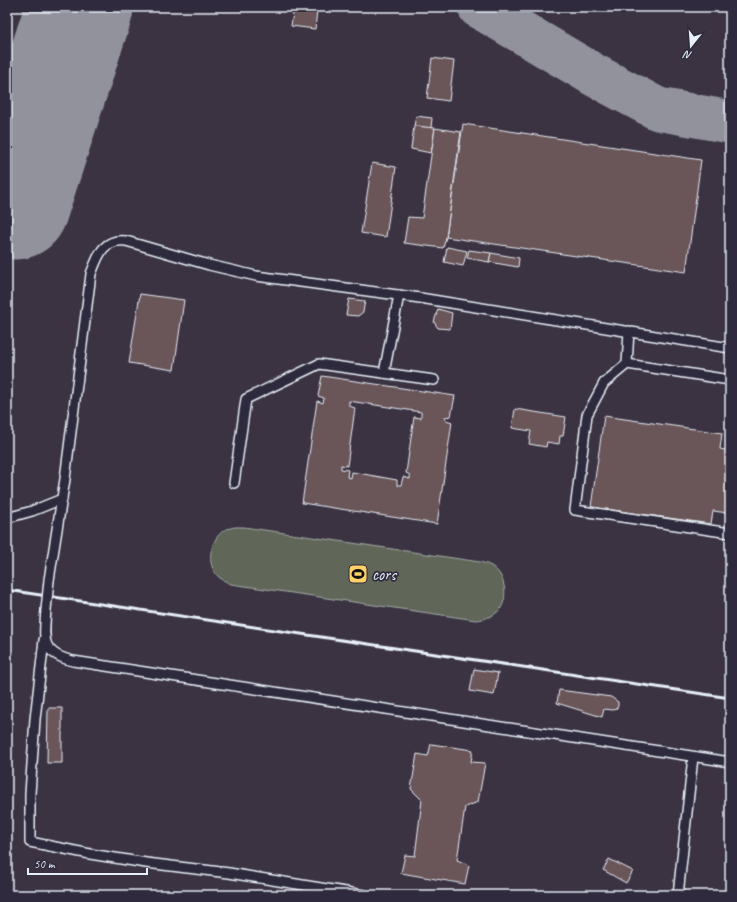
<svg xmlns="http://www.w3.org/2000/svg" width="737" height="902" font-family="Caveat,sans-serif">
<style>
.green{fill:#616658;stroke:#a4aca8}
.lines{fill:none;stroke-linecap:round;stroke-linejoin:round}
.taxiway{stroke:#92929d;stroke-width:43}
.runway{stroke:#92929d;stroke-width:107}
.building{fill:#6a5558;stroke:#e8f1f8;fill-rule:evenodd}
.lane-casing{stroke:#e8f1f8;stroke-width:12}
.lane{stroke:#2f2a3d;stroke-width:9}
.rail{stroke:#e8f1f8;stroke-width:3}
.lane-bridge-casing{stroke:#e8f1f8;stroke-width:12;stroke-linecap:butt}
.lane-bridge{stroke:#2f2a3d;stroke-width:9}
.labels{text-anchor:middle;dominant-baseline:central;stroke-width:3.5;stroke-linejoin:round;paint-order:stroke}
.poi-label{font-size:17px;fill:#e8f1f8;stroke:#2f2a3d;text-anchor:start}
</style>
<rect width="100%" height="100%" fill="#3b3342"/>
<filter id="ink" filterUnits="userSpaceOnUse"><feTurbulence type="fractalNoise" baseFrequency=".025" numOctaves="2"/><feDisplacementMap in="SourceGraphic" scale="8" xChannelSelector="R" yChannelSelector="G"/><feConvolveMatrix kernelMatrix="1 2 1 2 8 2 1 2 1" color-interpolation-filters="sRGB"/></filter>
<g filter="url(#ink)">
<path class="green" d="M235 527H244L480 562C484 563 491 565 494 568 505 576 508 597 501 608 495 616 486 619 476 620L231 584C224 581 217 577 214 571 206 557 213 536 226 529 229 528 232 528 235 527Z"/>
<g class="lines">
<path class="taxiway" d="M479 7 596 76 658 109 730 122"/>
<path class="runway" d="M15 206 80 7"/>
</g>
<g class="building">
<path d="M294 7 317 10 315 29 291 26Z"/>
<path d="M432 58 454 61 449 101 427 98Z"/>
<path d="M416 116 432 118 431 128 414 126Z"/>
<path d="M463 124 701 160 686 272 446 237Z"/>
<path d="M414 126 435 128 431 153 411 149Z"/>
<path d="M435 128 461 132 446 237 443 248 404 243 408 217 422 218Z"/>
<path d="M372 163 396 167 386 237 361 233Z"/>
<path d="M447 247 467 251 463 266 444 262Z"/>
<path d="M469 250 491 253 489 262 467 258Z"/>
<path d="M491 253 519 258 518 267 489 262Z"/>
<path d="M140 294 184 300 174 370 129 363Z"/>
<path d="M349 299 365 301 363 312 358 316 346 315Z"/>
<path d="M438 309 452 313 450 329 438 328 434 322Z"/>
<path d="M322 376 455 396 451 416 445 417 446 420 452 422 437 524 302 503 317 401 323 403 324 398 318 396ZM349 401 421 412V418L414 417 406 473 410 475V479L403 477 401 485H397V480L352 472 351 478 347 477 348 470 341 469V465L347 466 355 408 349 406Z"/>
<path d="M515 409 566 417 563 436H560L559 444 547 442 546 447 529 444 531 431 512 428Z"/>
<path d="M604 416 722 433 720 449 730 451V507H729L728 513 713 511 711 524 591 507Z"/>
<path d="M474 669 498 673 494 695 470 691Z"/>
<path d="M559 690 611 697 618 702V706L616 709 613 710 604 709 602 717 557 703Z"/>
<path d="M48 708H62V763H47Z"/>
<path d="M431 744 473 750 471 762 485 763 478 802 465 807 457 860 469 865 465 884 401 873 405 855 415 856 422 800 411 789 417 754 428 756Z"/>
<path d="M609 859 633 871 626 883 603 870Z"/>
</g>
<g class="lines">
<defs>
<g id="lane">
<path d="M629 331 627 364 730 380"/>
<path d="M627 364 604 383 587 415 575 510 730 533"/>
<path d="M384 373 399 295"/>
<path d="M234 483 246 399 319 364 434 380"/>
<path d="M7 518 32 511 62 499"/>
<path d="M49 580 65 479 91 274C98 256 103 238 126 241L209 265 256 276 420 298 730 348"/>
<path d="M46 610C44 639 40 653 73 661L730 762"/>
<path d="M44 640 35 719 30 794V842L90 854 146 863 229 873 364 895"/>
<path d="M678 895 693 757"/>
</g>
</defs>
<use href="#lane" class="lane-casing"/>
<use href="#lane" class="lane"/>
<path class="rail" d="M7 590 730 698"/>
<defs>
<path id="lane-bridge" d="M46 610 49 580"/>
</defs>
<use href="#lane-bridge" class="lane-bridge-casing"/>
<use href="#lane-bridge" class="lane-bridge"/>
</g>
</g>
<defs>
<symbol id="stadium-square" viewBox="-11 -11 22 22"><rect x="-9" y="-9" width="18" height="18" rx="4" fill="#ffd166" stroke="#2f2a3d"/><path d="M0-5a6.5 5 0 1 0 0 10a6.5 5 0 1 0 0-10ZM-3.5-1.8h7v3.6h-7Z" fill="#111"/></symbol>
</defs>
<g fill-rule="evenodd">
<use href="#stadium-square" x="347" y="563" width="22" height="22"/>
</g>
<g class="labels">
<g class="poi-label">
<text x="372" y="574">cors</text>
</g>
</g>
<rect width="737" height="902" fill="none" stroke="#2f2a3d" stroke-width="24"/>
<rect x="12" y="12" width="713" height="878" fill="none" stroke="#e8f1f8" stroke-width="1.5" filter="url(#ink)"/>
<g transform="translate(691 46) rotate(197)" stroke="#2f2a3d" stroke-width="3" paint-order="stroke">
<path d="M0-3L7 15L0 10L-7 15Z" fill="#e8f1f8"/>
<text y="-6" font-size="11" font-weight="bold" text-anchor="middle" fill="#e8f1f8">N</text>
</g>
<path d="M28 868v6h119v-6" fill="none" stroke="#e8f1f8" stroke-width="2"/>
<text x="34" y="868" font-size="12" fill="#e8f1f8" stroke="#2f2a3d" stroke-width="3" paint-order="stroke">50 m</text>
</svg>
